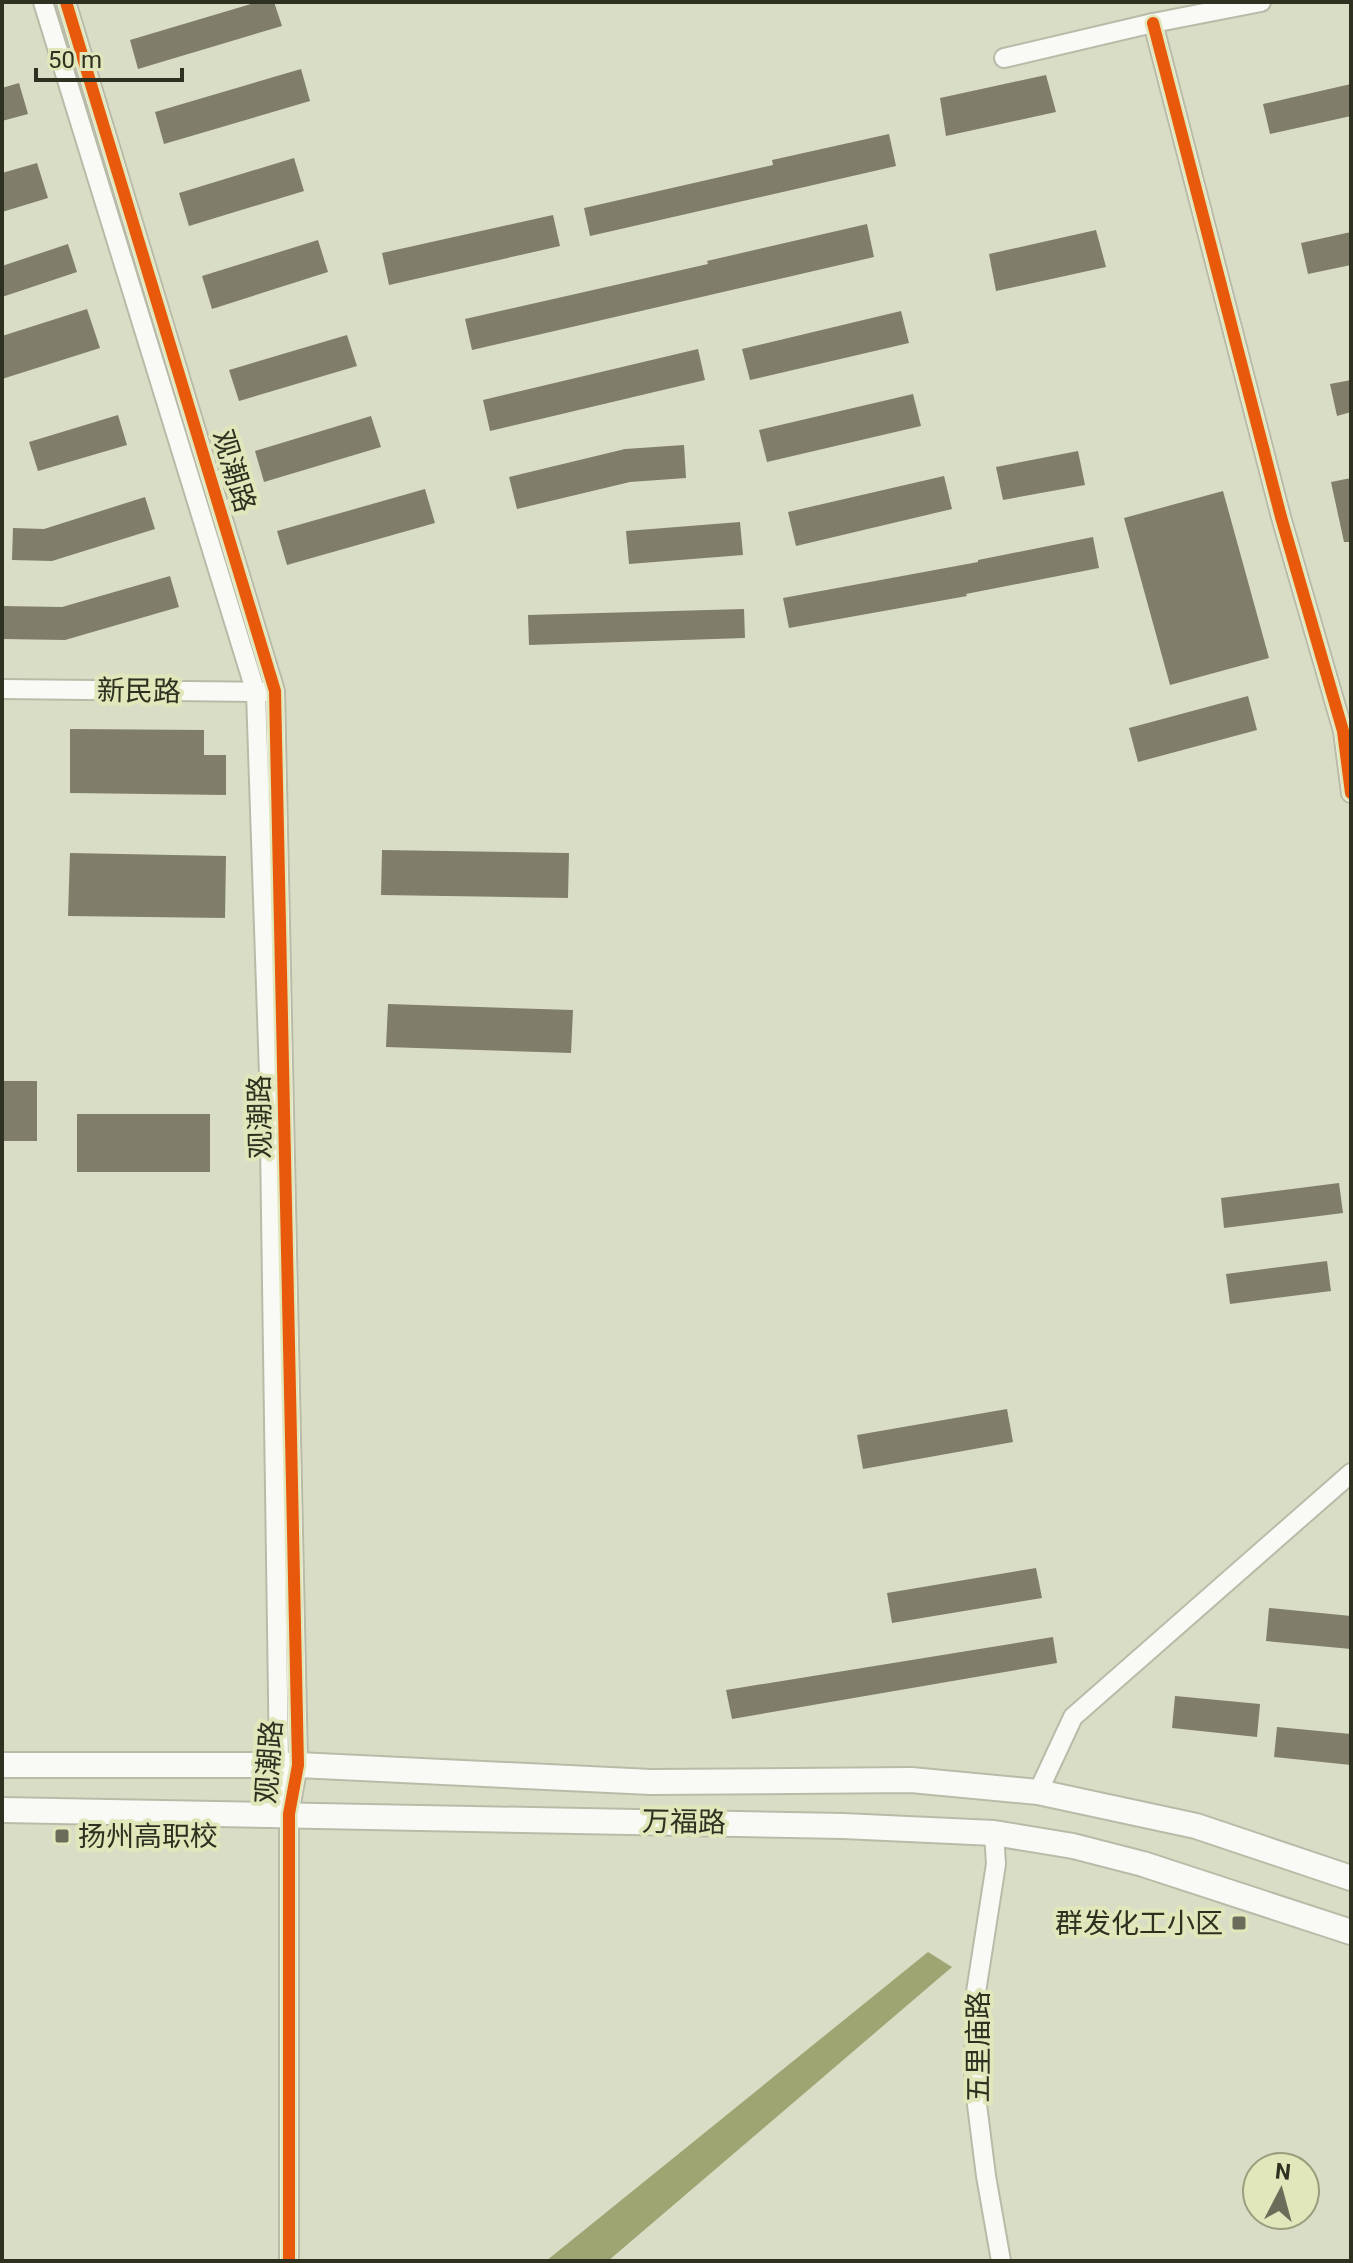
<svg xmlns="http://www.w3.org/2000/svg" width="1353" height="2263" font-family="Roboto,'Noto Sans SC',sans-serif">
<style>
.water{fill:#9ea472}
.building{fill:#807e6a}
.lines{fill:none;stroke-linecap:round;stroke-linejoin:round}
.minor-casing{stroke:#b9bba8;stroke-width:22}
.major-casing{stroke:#b9bba8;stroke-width:28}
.minor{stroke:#f9faf6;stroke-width:18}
.major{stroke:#f9faf6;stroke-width:24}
.cycleway-casing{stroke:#e1e7bb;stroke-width:17}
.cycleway{stroke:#e8590c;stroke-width:12}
.poi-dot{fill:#6b6d5a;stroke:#e1e7bb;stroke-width:3}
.labels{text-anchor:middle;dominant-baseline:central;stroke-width:8;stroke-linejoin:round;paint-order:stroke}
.street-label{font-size:28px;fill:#2f3120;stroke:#e1e7bb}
.poi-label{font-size:28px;fill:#2f3120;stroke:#e1e7bb;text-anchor:start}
</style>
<rect width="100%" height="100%" fill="#daddc5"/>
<path class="water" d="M928 1952 952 1967 608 2261H546Z"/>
<g class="building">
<path d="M258 2H274L282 26 138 69 130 40Z"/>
<path d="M301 69 310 101 164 144 155 112Z"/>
<path d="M1046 75 1056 112 946 136 940 98Z"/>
<path d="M19 83 28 114 2 121V88Z"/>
<path d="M1351 84V116L1270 134 1263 104Z"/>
<path d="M889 134 896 166 590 236 584 208 773 165 772 160Z"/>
<path d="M294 158 304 191 189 226 179 193Z"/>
<path d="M37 163 48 198 2 212V173Z"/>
<path d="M553 215 560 246 389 285 382 253Z"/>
<path d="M867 224 874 257 472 350 465 319 708 264 707 261Z"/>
<path d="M1096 230 1106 267 996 291 989 254Z"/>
<path d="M1351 232V265L1308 274 1301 243Z"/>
<path d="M318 240 328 272 212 309 202 276Z"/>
<path d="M68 244 77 272 2 297V266Z"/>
<path d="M87 309 100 348 2 379V336Z"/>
<path d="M901 311 909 343 750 380 742 349Z"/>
<path d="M347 335 357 366 239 401 229 370Z"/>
<path d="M698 349 705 380 490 431 483 400Z"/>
<path d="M1351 380V412L1337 416 1330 384Z"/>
<path d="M913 394 921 426 767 462 759 430Z"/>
<path d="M118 415 127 445 38 471 29 442Z"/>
<path d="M371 416 381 447 264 482 255 451Z"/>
<path d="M684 445 686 478 630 482 517 509 509 477 625 449Z"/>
<path d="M1078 451 1085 485 1003 500 996 467Z"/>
<path d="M944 476 952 509 796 546 788 512Z"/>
<path d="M1351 478V542H1344L1331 482Z"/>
<path d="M425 489 435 523 287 565 277 531Z"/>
<path d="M1223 491 1269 658 1170 685 1124 518Z"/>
<path d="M145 497 155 529 52 561 12 560 13 528 44 529Z"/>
<path d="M740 522 743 555 629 564 626 531Z"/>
<path d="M1093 537 1099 568 966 594 967 596 789 628 783 598 978 562V560Z"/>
<path d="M170 576 179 607 65 640 2 639V606L62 607Z"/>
<path d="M744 609 745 638 529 645 528 615Z"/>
<path d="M1248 696 1257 730 1138 762 1129 728Z"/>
<path d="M70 729 204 730V755H226V795L70 793Z"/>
<path d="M382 850 569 853 568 898 381 895Z"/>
<path d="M70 853 226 856 225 918 68 916Z"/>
<path d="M388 1004 573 1010 571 1053 386 1047Z"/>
<rect x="2" y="1081" width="35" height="60"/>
<rect x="77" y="1114" width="133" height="58"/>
<path d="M1339 1183 1343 1213 1224 1228 1221 1198Z"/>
<path d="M1327 1261 1331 1291 1230 1304 1226 1274Z"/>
<path d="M1007 1409 1013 1442 863 1469 857 1435Z"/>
<path d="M1036 1568 1042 1598 892 1623 887 1593Z"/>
<path d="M1269 1608 1351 1616V1649L1266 1641Z"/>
<path d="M1053 1637 1057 1663 732 1719 726 1690Z"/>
<path d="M1175 1696 1260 1704 1257 1737 1172 1728Z"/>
<path d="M1277 1727 1351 1734V1765L1274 1757Z"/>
</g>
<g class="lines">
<defs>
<g id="minor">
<path d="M43 2 256 693 269 1075 279 1766 287 1802"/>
<path d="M66 2 275 691 298 1765 289 1814V2261"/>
<path d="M1153 23 1281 517 1343 731 1351 793"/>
<path d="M1004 58 1153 23 1261 2"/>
<path d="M2 689 267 692"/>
<path d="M1038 1792 1073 1717 1351 1473"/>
<path d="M994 1833 996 1864 976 1992 974 2081 986 2176 1001 2261"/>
</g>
<g id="major">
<path d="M2 1765H298L651 1782 911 1780 1038 1792 1196 1826 1351 1878"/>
<path d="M2 1810 843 1826 994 1833 1073 1846 1143 1864 1351 1932"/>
</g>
</defs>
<use href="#minor" class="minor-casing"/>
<use href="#major" class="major-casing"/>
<use href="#minor" class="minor"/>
<use href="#major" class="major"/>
<defs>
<g id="cycleway">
<path d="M66 2 275 691 298 1765 289 1814V2261"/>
<path d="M1153 23 1281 517 1343 731 1351 793"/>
</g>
</defs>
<use href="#cycleway" class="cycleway-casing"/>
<use href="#cycleway" class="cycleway"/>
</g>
<g class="poi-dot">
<rect x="54" y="1828" width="16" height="16" rx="4"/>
<rect x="1231" y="1915" width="16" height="16" rx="4"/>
</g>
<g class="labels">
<g class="street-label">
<text transform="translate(234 471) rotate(73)">观潮路</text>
<text transform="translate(139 691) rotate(1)">新民路</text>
<text transform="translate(260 1117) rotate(-91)">观潮路</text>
<text transform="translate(269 1762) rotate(-86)">观潮路</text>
<text transform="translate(684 1822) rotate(1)">万福路</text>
<text transform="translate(978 2047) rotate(-90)">五里庙路</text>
</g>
<g class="poi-label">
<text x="78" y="1836">扬州高职校</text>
<text x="1223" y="1923" text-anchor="end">群发化工小区</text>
</g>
</g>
<rect width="1353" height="2263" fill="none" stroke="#2f3120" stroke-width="8"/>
<g transform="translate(1281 2191) rotate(6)"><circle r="38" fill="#e1e7bb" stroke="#9a9e7d" stroke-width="2"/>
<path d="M0-6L14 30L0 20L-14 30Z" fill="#6b6d5a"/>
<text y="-12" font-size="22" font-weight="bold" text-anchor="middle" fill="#2f3120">N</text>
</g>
<path d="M36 68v12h146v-12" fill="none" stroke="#2f3120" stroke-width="4"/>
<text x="48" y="68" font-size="24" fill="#2f3120" stroke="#e1e7bb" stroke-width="6" paint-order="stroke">50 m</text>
</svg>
